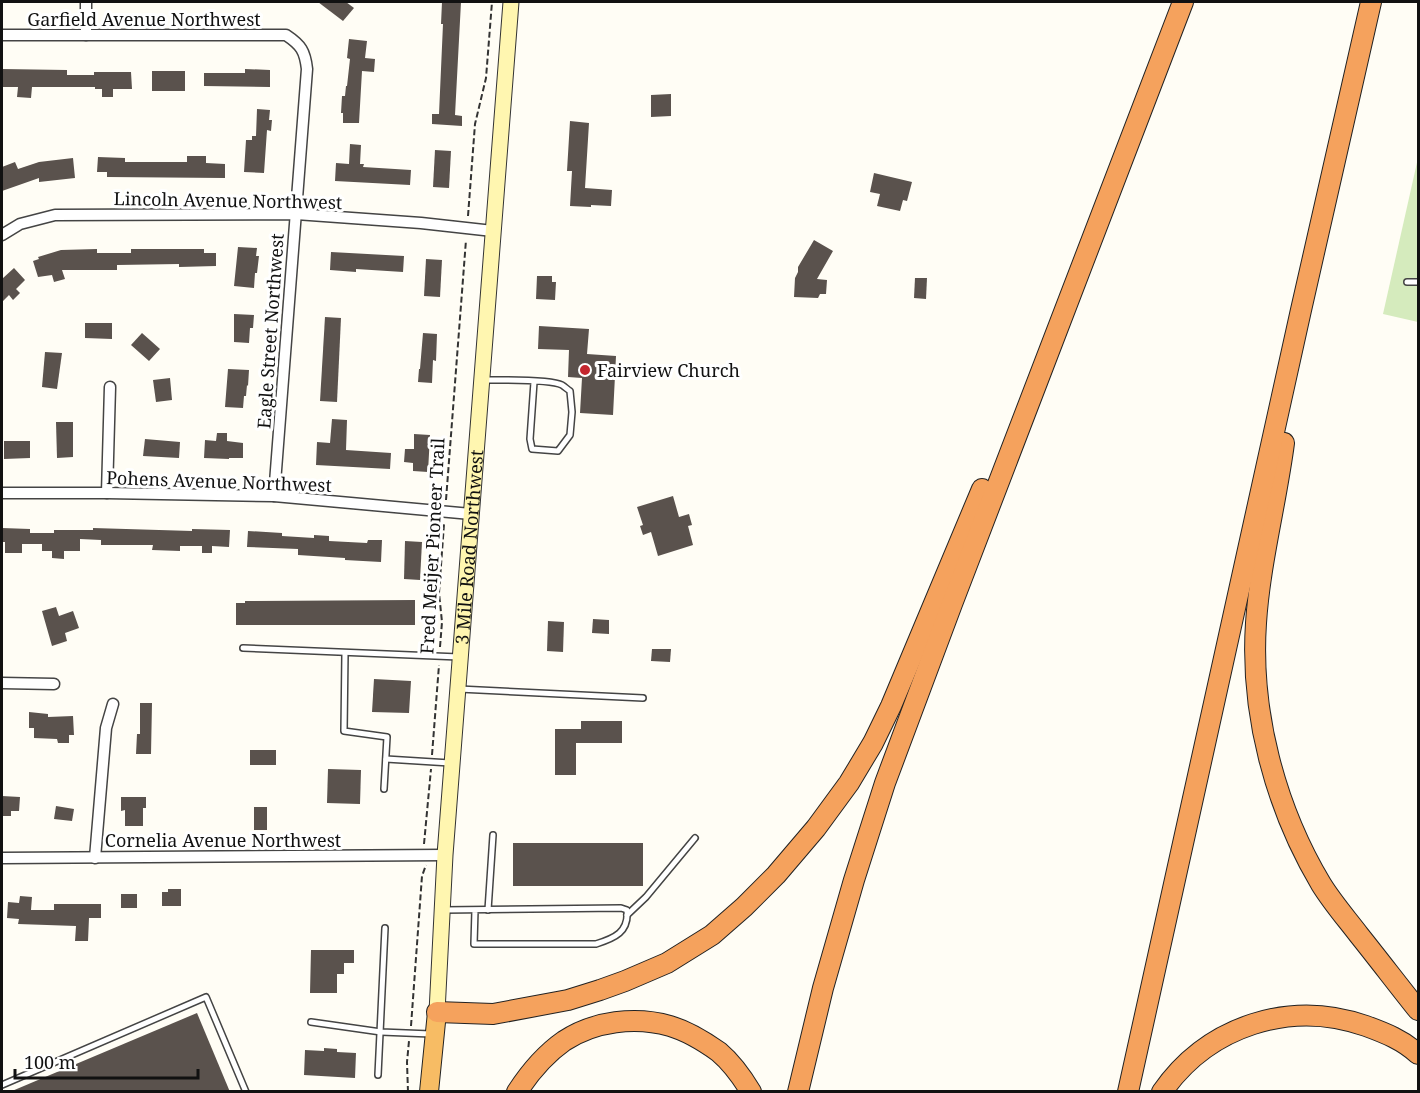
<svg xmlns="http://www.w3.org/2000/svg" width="1420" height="1093" font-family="'Noto Serif',serif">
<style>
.green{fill:#d5ebbd}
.building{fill:#5a524d}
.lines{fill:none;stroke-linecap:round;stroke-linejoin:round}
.service-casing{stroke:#444;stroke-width:8}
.minor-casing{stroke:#444;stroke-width:13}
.secondary-casing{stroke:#333;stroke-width:17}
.trunk-casing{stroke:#222;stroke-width:20}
.motorway-casing{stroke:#222;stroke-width:22}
.path{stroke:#333;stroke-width:2;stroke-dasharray:6 3;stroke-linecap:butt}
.service{stroke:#fff;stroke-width:5}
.minor{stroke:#fff;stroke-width:10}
.secondary{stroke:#fff6b0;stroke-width:15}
.trunk{stroke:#f7bc64;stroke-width:18}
.motorway{stroke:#f5a25d;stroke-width:20}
.poi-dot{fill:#c4262e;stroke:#fff;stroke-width:2}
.labels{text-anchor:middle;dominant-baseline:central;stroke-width:6;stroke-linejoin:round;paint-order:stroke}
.street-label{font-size:18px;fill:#111;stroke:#fff}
.poi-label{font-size:18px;fill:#111;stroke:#fff;text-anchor:start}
</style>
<rect width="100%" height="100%" fill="#fffdf5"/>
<path class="green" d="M1418 158V322L1383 314Z"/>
<g class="building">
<path d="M318 2H346L354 8 343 21Z"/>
<path d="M442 2H461L455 115 462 116V126L432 124V114H439L443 24H441Z"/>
<path d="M349 39 367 41 365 58 375 59 374 72 362 71 359 123H343V113H341L342 96H345L346 86H347L350 59 347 58Z"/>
<path d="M2 69 67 70V75H94V72H131L132 89H113V97H102V89H95V87H32L31 98 17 97 18 87H2Z"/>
<path d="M245 69 270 70V87L204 86V73H245Z"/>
<rect x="152" y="71" width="33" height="20"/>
<path d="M671 94V116L651 117V95Z"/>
<path d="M257 109 270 110 269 120H272L271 131 267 130 264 173 244 172 246 140H252V136H256Z"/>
<path d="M570 121 589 123 585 188 612 190 611 206 591 205V207L570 206 572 171H567Z"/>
<path d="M350 144 361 145 360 164H364L363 167 411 170 410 185 335 181 336 163 349 164Z"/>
<path d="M435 150 451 151 449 188 433 187Z"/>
<path d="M187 156H206V163L225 164V178L107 177V172H97L98 157 125 158V162H187Z"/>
<path d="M73 158 75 178 39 182V178L2 191V167L15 162 18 169 39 162Z"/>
<path d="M874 173 912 182 907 201 903 200 900 211 877 206 880 194 870 192Z"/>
<path d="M814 240 833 251 817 279 827 280 826 294H820L818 298 794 297 795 278 798 272V267Z"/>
<path d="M238 247 257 248 256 256H259L257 273H255L254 288 234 286Z"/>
<path d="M97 249V253H131V249H204V253H216V266L179 267V264L117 265V270H62L65 279 54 282 52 275 38 277 33 261 39 259 38 257 61 250Z"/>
<path d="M331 252 404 256 403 272 356 269V272L330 270Z"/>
<path d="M426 259 442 260 440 297 424 296Z"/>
<path d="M14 268 25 280 16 289 20 293 13 300 9 295 2 302V279Z"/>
<path d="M537 276H552V282H556L555 300 536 299Z"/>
<path d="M915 278H927L926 299 914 298Z"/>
<path d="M234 314 254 315 253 328H250L249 343 234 342Z"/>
<path d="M325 317 341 318 337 402 320 401Z"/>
<path d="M85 323H112V339L85 338Z"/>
<path d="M539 326 589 329 587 354 616 356 613 415 580 413 582 378 568 377 569 350 538 349Z"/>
<path d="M142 333 160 349 149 361 131 345Z"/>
<path d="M423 333 437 334 436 361 433 360 432 383 418 382 419 369H420Z"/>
<path d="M45 352 62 353 57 389 42 387Z"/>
<path d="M228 369 249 370 248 386 247 385 246 396H244L243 408 225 407Z"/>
<path d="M170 378 172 400 156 402 153 380Z"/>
<path d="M332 419 347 420 346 450 391 453 390 469 316 465 317 442 330 443Z"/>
<path d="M56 422H73V457L57 458Z"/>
<path d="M217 433H227V441L243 443V458H229V459L204 458 205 440 216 441Z"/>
<path d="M414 434 430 435 428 472 413 471V463L404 462 405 449H414Z"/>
<path d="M145 439 180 442 179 458 143 456Z"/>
<path d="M4 441H30V458L4 459Z"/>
<path d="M673 496 679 517 689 514 692 525 688 526 693 545 658 556 651 532 643 535 640 526 643 525 637 507Z"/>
<path d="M2 528 30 529V533H54V530H93V528L192 531V529L230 530 229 547 212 546V553H202V546H180V551L152 550 153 545H101V540L80 539V551H64V559L52 558V551H42V544H22V553H5V542H2Z"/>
<path d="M248 531 282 533V536L314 538V535L329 536V541L367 543 368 540H382L381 562 345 560V558L298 555V549L247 547Z"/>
<path d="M405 541 422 542 420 580 404 579Z"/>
<path d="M415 600V625H236V603H245V601Z"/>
<path d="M56 607 59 616 73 611 79 628 65 633 67 641 52 646 42 611Z"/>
<path d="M593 619 609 620V634L592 633Z"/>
<path d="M548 621 564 622 563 652 547 651Z"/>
<path d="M652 649H671L670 662 651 661Z"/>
<path d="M374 679 411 681 409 713 372 712Z"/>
<path d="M140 703H152L151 754H136L137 734H140Z"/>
<path d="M29 712 48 714V717L73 716 74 735H69V743H58L57 739 34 738V728H29Z"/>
<path d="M581 721H622V743H576V775H555V729H581Z"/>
<rect x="250" y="750" width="26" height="15"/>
<path d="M328 769 361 770 360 804 327 803Z"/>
<path d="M2 796 20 797 19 811H11V816H2Z"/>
<path d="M121 797H146V808H143V826H125V810L121 811Z"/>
<path d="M56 806 74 809 72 821 54 819Z"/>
<rect x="254" y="807" width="13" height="23"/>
<rect x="513" y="843" width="130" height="43"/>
<path d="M168 889H181V906H162V892H168Z"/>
<rect x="121" y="894" width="16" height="14"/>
<path d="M20 896 32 897 31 910H54V904H101V918H89L88 941H75L76 926 18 924 19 919 7 918 8 902 19 903Z"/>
<path d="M311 950H354V963H344V974H337V993H310Z"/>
<path d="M197 1013 230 1092H12V1091Z"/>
<path d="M324 1048 337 1049V1052L356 1053 355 1078 304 1075 305 1050 324 1051Z"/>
</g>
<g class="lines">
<defs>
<g id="service">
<path d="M1407 282H1418"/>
<path d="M483 380C499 380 550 379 562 385 565 387 567 389 570 391L572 412 570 435 558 451 532 449 530 439 534 382"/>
<path d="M243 648 459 657"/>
<path d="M345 653 344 731 387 737 384 789"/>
<path d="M459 689 643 698"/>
<path d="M386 759 450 763"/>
<path d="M444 910 621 908 627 910C629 932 615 938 596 944H474L475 910"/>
<path d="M488 910 493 835"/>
<path d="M627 915 646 897 695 838"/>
<path d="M311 1022 381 1032 431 1034"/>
<path d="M378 1075 385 928"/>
<path d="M2 1085 206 997 246 1092"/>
</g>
<g id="minor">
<path d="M2 35H286C301 45 305 51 307 69L274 496"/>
<path d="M86 35V2"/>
<path d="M2 235 20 224 55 215 296 214 421 223 493 231"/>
<path d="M2 493H107L274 496 471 514"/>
<path d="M107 493 110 387"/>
<path d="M2 683 54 684"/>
<path d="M2 858 445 855"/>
<path d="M95 858 106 728 113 704"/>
</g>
<g id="secondary">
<path id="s1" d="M437 1012 445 855 511 2"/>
</g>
<path id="trunk" d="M429 1092 437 1012"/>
<g id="motorway">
<path d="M1284 443C1276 504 1260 562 1256 623 1250 712 1275 807 1321 884 1332 902 1346 918 1359 935 1379 960 1398 985 1418 1010"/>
<path d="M437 1012 493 1014 568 1000 600 990 625 981 667 963 712 935 744 907 776 875 816 828 849 783 873 743 891 706 982 489"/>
<path d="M517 1092C530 1072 544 1055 564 1041 594 1021 636 1016 670 1026 687 1031 705 1042 719 1052 732 1063 742 1077 751 1092"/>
<path d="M798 1092 823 988 854 880 885 783 952 604 1183 2"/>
<path d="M1128 1092 1301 310 1371 2"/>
<path d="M1162 1092C1208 1026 1290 999 1366 1026 1385 1033 1403 1040 1418 1054"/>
</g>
</defs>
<use href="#service" class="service-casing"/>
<use href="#minor" class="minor-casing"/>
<use href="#secondary" class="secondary-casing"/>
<use href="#trunk" class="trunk-casing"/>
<use href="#motorway" class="motorway-casing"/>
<g class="path">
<path d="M468 216 475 124 486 78 492 2"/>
<path d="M446 500 466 240"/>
<path d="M440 647 442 622 439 593 444 524"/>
<path d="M432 755 439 665"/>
<path d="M424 844 431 769"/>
<path d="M411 1026 422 876 426 865"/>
<path d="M408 1092 407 1062 409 1041"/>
</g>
<use href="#service" class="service"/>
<use href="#minor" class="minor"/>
<use href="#secondary" class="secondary"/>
<use href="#trunk" class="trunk"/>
<use href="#motorway" class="motorway"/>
</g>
<circle class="poi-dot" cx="585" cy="370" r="6"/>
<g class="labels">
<g class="street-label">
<text x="144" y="19">Garfield Avenue Northwest</text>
<text transform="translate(228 200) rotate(1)">Lincoln Avenue Northwest</text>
<text transform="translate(270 331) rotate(-86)">Eagle Street Northwest</text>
<text transform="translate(219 481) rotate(2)">Pohens Avenue Northwest</text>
<text transform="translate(432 546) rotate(-87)">Fred Meijer Pioneer Trail</text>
<text stroke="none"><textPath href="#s1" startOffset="466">3 Mile Road Northwest</textPath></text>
<text x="223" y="840">Cornelia Avenue Northwest</text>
</g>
<g class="poi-label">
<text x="597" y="370">Fairview Church</text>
</g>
</g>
<rect width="1420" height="1093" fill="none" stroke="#111111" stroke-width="6"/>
<path d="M15 1069v9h183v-9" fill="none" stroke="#111111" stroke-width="3"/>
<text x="24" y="1069" font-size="18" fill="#111111" stroke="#ffffff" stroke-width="4.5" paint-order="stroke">100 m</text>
</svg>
